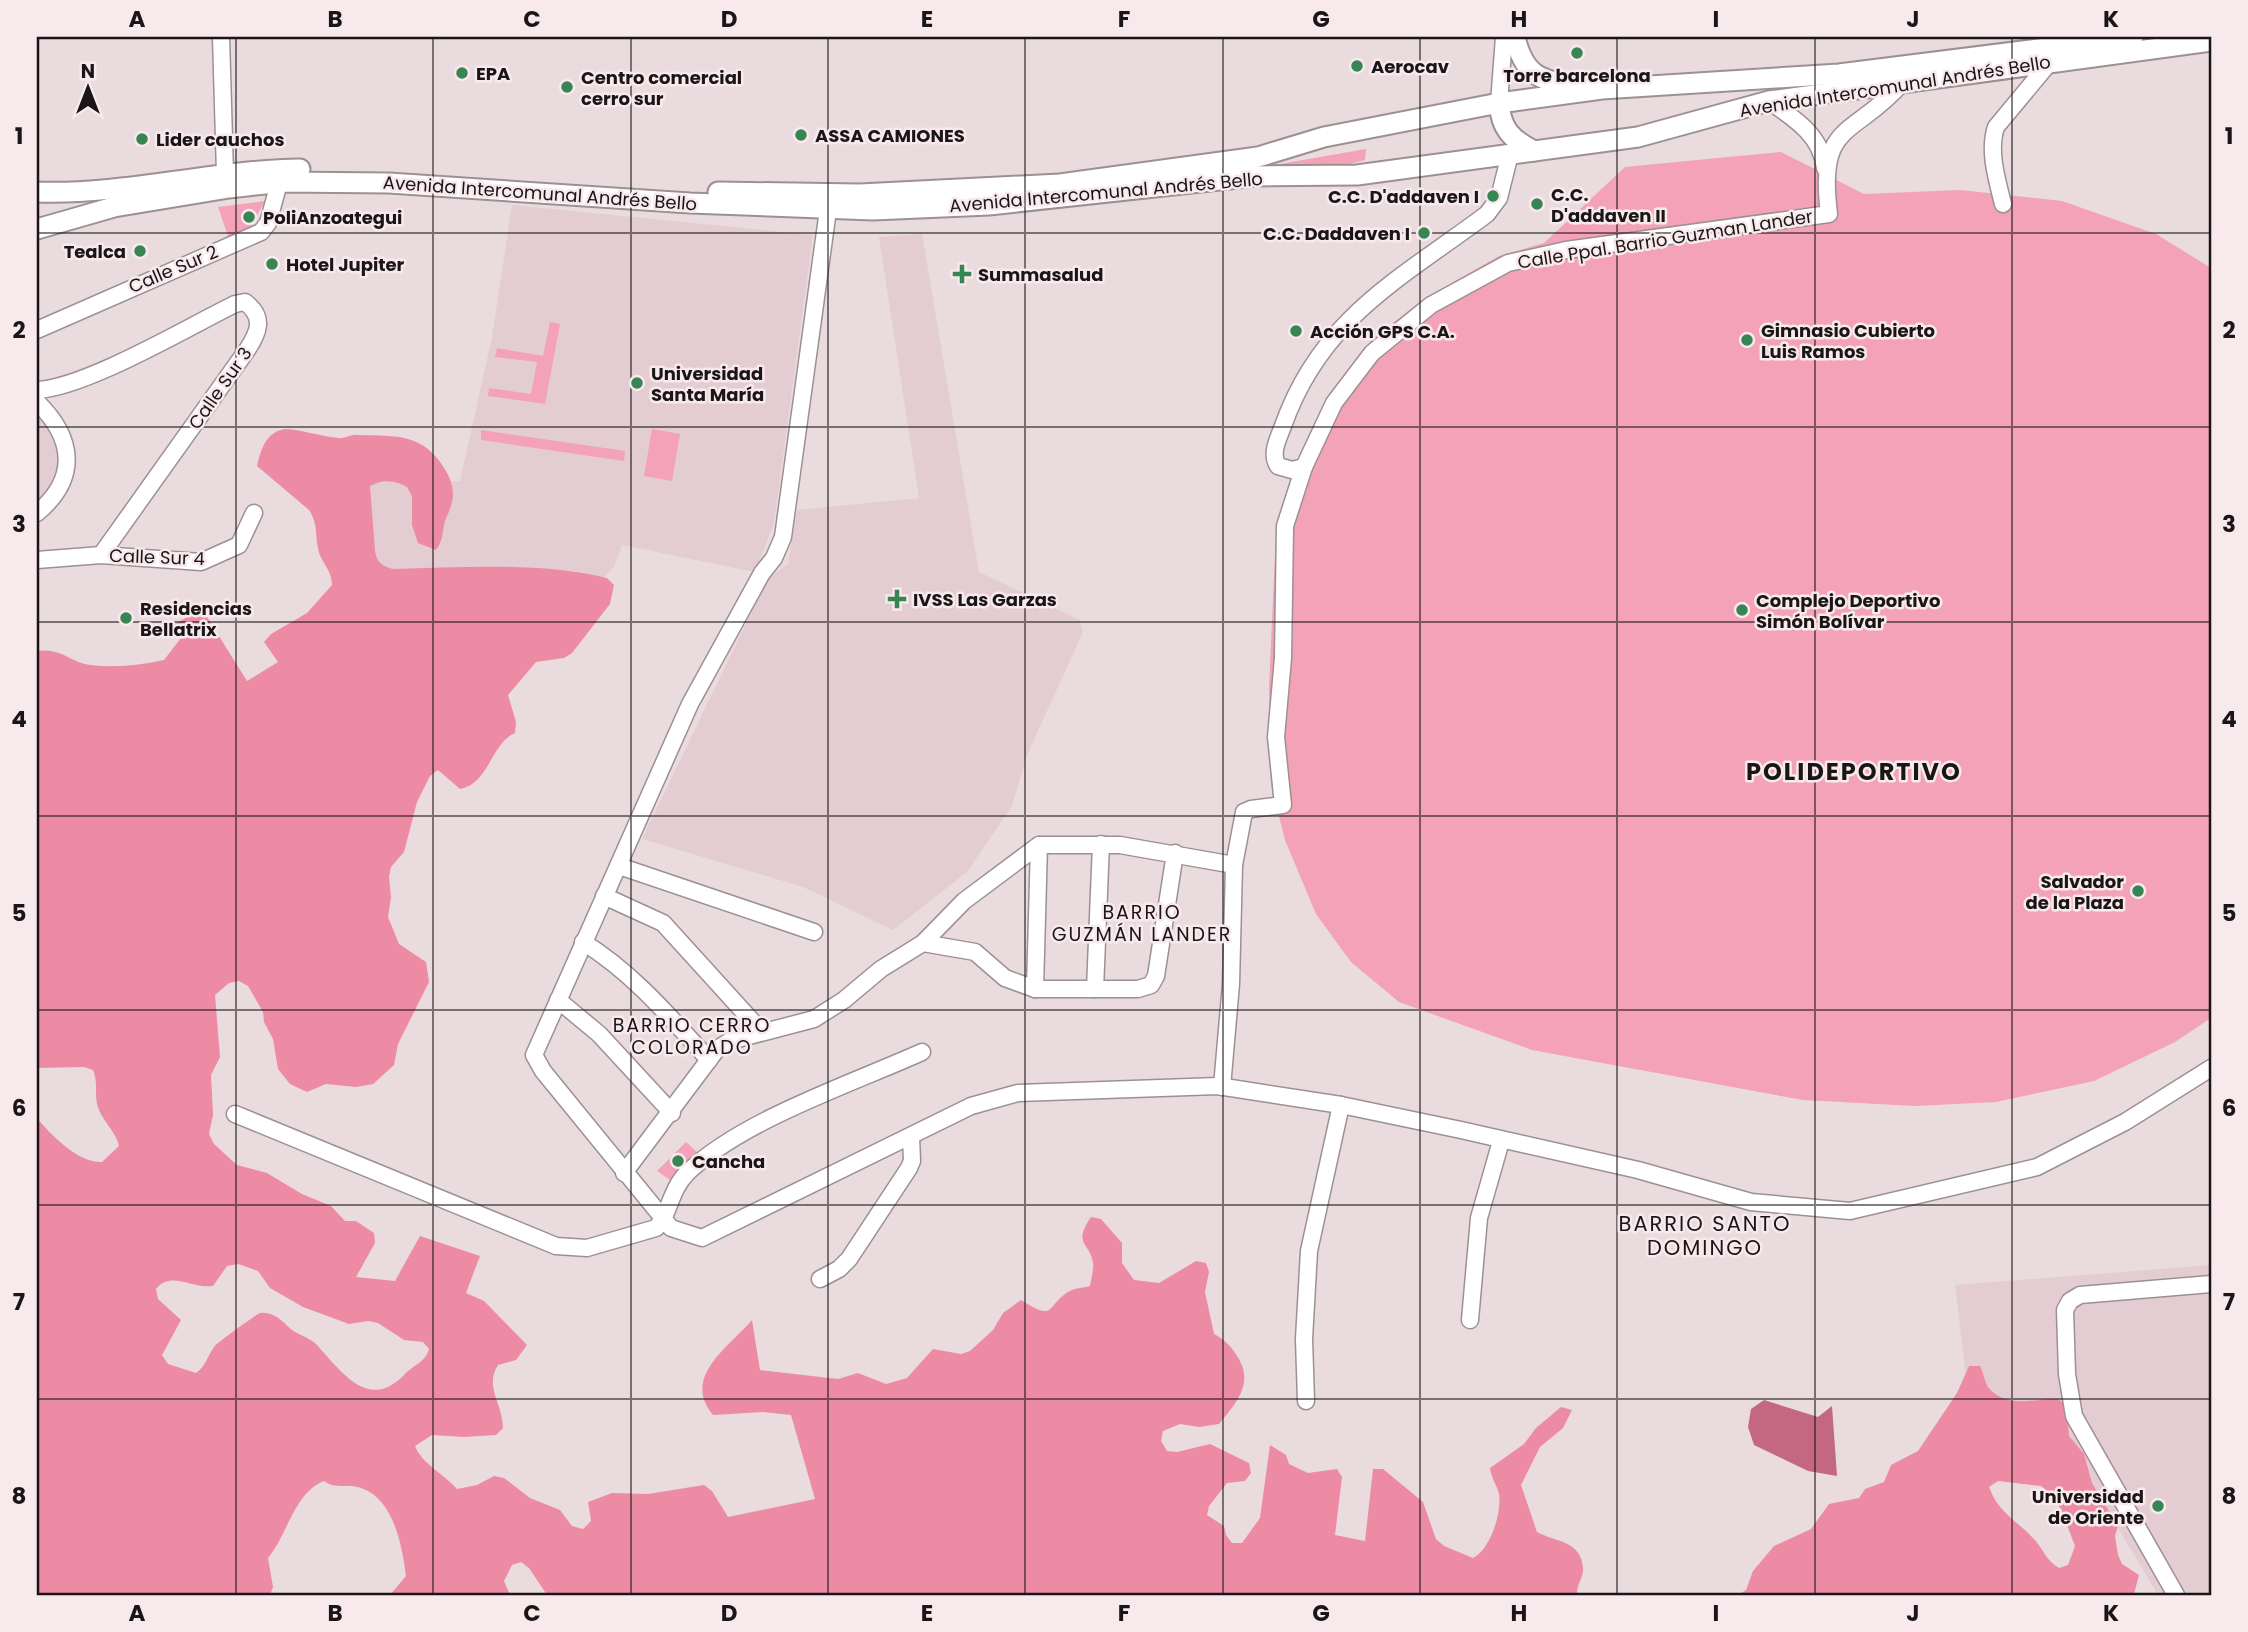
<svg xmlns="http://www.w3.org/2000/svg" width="2248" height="1632" font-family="Poppins,sans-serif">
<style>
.built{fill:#e4cdd2}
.green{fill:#f3a2b7}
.forest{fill:#ed8ba5;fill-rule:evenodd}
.water{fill:#c46781}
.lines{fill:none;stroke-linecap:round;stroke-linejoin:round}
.minor-casing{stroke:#9d9092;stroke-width:19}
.major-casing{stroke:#9d9092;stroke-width:23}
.minor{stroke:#fff;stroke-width:16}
.major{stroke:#fff;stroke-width:19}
.grid{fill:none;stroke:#1a1516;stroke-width:2;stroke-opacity:0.55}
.poi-dot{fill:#388554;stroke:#f8e9ec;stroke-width:2.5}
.labels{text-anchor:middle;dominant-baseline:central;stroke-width:5;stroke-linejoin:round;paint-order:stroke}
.poi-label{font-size:18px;font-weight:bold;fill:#1a1516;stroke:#f8e9ec;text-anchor:start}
.street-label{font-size:18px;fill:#1a1516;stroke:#f8e9ec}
.neighbourhood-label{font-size:19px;letter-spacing:2px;fill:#1a1516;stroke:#f8e9ec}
.quarter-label{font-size:21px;letter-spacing:2px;fill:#1a1516;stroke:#f8e9ec}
.district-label{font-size:24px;font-weight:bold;letter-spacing:2px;fill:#1a1516;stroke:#f8e9ec}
.neatline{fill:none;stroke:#1a1516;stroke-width:2.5}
.grid-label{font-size:23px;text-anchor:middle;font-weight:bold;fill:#1a1516}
</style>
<rect width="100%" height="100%" fill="#eadbdf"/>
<g class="built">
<path d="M512 205 813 235 774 523 755 572 622 545 614 567 602 579H364L370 480 460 481 492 337Z"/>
<path d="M922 234 979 572 1080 620 1083 632 1027 755 1012 806 967 872 893 930 803 887 642 839 768 578 788 564 797 510 919 498 879 237Z"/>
<path d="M37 412 50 422 58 443V469L49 489 37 503Z"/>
<path d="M2211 1265V1595H2158L2050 1415 1971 1416 1955 1285Z"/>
</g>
<g class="green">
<path d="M1366 149 1365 160 1323 171H1272L1269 166Z"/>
<path d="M1781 152 1864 194 1960 190 2062 201 2156 234 2211 268V1018L2175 1042 2094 1081 1996 1102 1915 1106 1803 1100 1532 1050 1399 1002 1351 962 1316 914 1285 840 1271 784 1269 689 1276 531 1300 459 1325 402 1372 339 1421 301 1499 256 1544 243 1625 167Z"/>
<path d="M265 201 250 228 229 239 218 207Z"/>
<path d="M550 322 560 324 545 404 488 396 489 388 531 394 537 362 495 357 497 348 543 356Z"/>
<path d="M652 429 680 434 672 481 644 476Z"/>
<path d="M481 430 625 451 624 461 481 440Z"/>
<path d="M686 1142 697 1152 673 1182 657 1171Z"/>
</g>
<g class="forest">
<path d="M285 429C303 430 320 436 338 438 345 439 351 434 358 435 398 436 424 433 446 471 455 487 455 499 447 516 441 528 445 539 436 550L418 543 412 525V496L407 487C395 480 382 479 370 486L375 551C377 563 383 567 394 569 465 567 538 562 607 578L614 585 610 604 572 653 564 658 536 662 508 695 516 722 515 733C491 743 489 784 460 789L438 770 430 776 417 802 404 852 391 867 389 877 391 897 388 917 399 944 426 962 429 982 398 1044 394 1065 373 1084 356 1087 326 1084 307 1092 290 1084 278 1069 273 1039 264 1022 263 1012 248 986 239 981 229 983 215 995 220 1057 211 1075 213 1115 209 1134 214 1144 237 1165 267 1173 302 1194 331 1206 345 1221H356L374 1233 375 1243 356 1277 395 1281 420 1236 480 1256 466 1293 484 1301 527 1345 516 1360 498 1365C484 1387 503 1404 503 1428L496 1435 464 1437 432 1435 415 1446C422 1464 444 1474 457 1489L477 1485 494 1476 504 1478 530 1498 560 1510 572 1526 583 1529 591 1521 588 1502 612 1493 648 1494 704 1485 712 1491 728 1517 815 1499 791 1415 763 1412 713 1415C681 1377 729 1347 752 1320L760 1370 838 1379 858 1373 886 1384 907 1378 933 1349 961 1354 970 1351 993 1330 1003 1313 1021 1300C1056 1322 1045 1307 1068 1292 1074 1288 1083 1288 1090 1286 1091 1279 1094 1270 1093 1263 1090 1242 1072 1245 1091 1217L1101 1219 1122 1243V1263L1134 1280 1159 1283 1196 1261 1206 1263 1209 1272 1205 1292 1214 1334C1224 1339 1231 1346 1237 1356 1255 1383 1236 1403 1219 1424L1199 1427 1180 1424 1163 1431 1161 1441 1167 1451 1177 1452 1210 1444 1249 1463 1251 1473 1245 1481 1227 1483 1209 1506 1207 1515 1224 1526 1226 1535 1232 1543H1242L1260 1518 1270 1445 1286 1455 1289 1464 1308 1473 1337 1469 1342 1477 1335 1535 1365 1541 1373 1469H1383L1423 1502 1436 1539 1444 1546 1473 1558C1490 1550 1502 1513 1499 1494 1497 1485 1491 1478 1490 1468L1524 1444 1536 1428 1561 1407 1572 1410 1563 1428 1540 1447 1521 1485 1537 1532C1555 1542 1581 1540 1583 1568 1584 1576 1576 1586 1577 1595H547L529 1568 521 1562 512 1565 504 1581 510 1595H390L406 1576C402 1546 394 1499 361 1488 347 1483 336 1490 324 1481 294 1493 288 1534 268 1558L273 1587 270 1595H37V1118C51 1135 78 1163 102 1162L119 1146C116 1132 105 1124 99 1110 93 1097 99 1083 93 1070L84 1067 37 1068V651C63 648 70 663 91 665 115 668 141 665 164 660L181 638 173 625 202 609 247 681 278 662 264 642 271 634 307 613 332 585C332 569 320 562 318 548 315 533 318 524 309 510L257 466C261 449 266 432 285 429ZM238 1264 258 1271 270 1288 303 1307 349 1324 368 1321 378 1323 404 1340 423 1342 429 1349C425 1363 413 1365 404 1375 367 1413 340 1369 315 1343 308 1337 299 1335 292 1330 283 1322 274 1311 260 1313 257 1314 216 1343 214 1347 207 1357 206 1366 196 1373L168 1364 162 1355 181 1320 158 1299 156 1289C171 1270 192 1289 213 1286L227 1266Z"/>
<path d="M1969 1366H1980C1983 1372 1985 1382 1988 1387 2006 1410 2035 1398 2058 1399L2066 1405 2069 1436 2084 1454 2092 1483 2118 1526 2115 1536 2118 1555 2122 1564 2139 1575 2134 1594 1738 1595 1746 1590 1753 1571 1774 1546 1811 1529 1829 1504 1859 1498 1865 1489 1884 1482 1891 1465 1918 1451 1957 1393ZM1998 1481 2041 1486 2048 1492 2061 1509 2075 1546 2068 1565 2059 1568C2046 1561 2043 1548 2033 1538 2016 1520 1998 1512 1989 1487Z"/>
</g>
<path class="water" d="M1764 1400 1818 1417 1832 1406 1837 1476 1808 1471 1754 1445 1748 1427 1751 1409Z"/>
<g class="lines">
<defs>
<g id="minor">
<path d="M221 37 225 174"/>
<path d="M1769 101C1795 119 1821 135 1825 168"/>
<path d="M1499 103 1504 37"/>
<path d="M1510 154 1499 198 1487 214C1400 279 1321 318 1283 426 1278 439 1270 454 1278 466L1292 470 1304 467 1334 403 1372 353 1431 305 1508 263 1566 250 1829 214C1817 120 1854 138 1902 83"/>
<path d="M2003 204C1997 180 1988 151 1996 127L2050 62"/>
<path d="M828 210 783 537 774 558 762 573 690 704 534 1055 543 1071 671 1228 702 1238 971 1106 1018 1093 1218 1086 1341 1105 1461 1130 1638 1170 1751 1202 1850 1211 2037 1167 2125 1122 2211 1068"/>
<path d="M37 330 261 232 268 223 279 183"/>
<path d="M37 390C85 388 188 327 235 304L245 302C265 317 259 332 247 350L101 555"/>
<path d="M37 402C74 438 79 478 37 513"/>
<path d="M37 560 101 555 201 562 239 545 254 513"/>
<path d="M1039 845 1035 989H1138L1151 985 1156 976 1175 853"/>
<path d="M1234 865 1244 812 1251 809 1283 805 1276 737 1283 658 1285 526 1304 467"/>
<path d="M619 866 814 932"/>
<path d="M604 896 663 923 762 1032"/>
<path d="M583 942C633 973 670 1017 709 1060"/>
<path d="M923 943 964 901 1039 845H1120L1234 865 1231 984 1222 1087"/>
<path d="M1095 989 1101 844"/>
<path d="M558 1000 599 1034 672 1113"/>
<path d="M235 1114 556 1246 587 1248 656 1228C669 1216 670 1190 687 1173 742 1120 851 1084 922 1052"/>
<path d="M624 1173 717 1049 730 1041 814 1019 844 1000 881 969 923 943 975 952 1005 978 1035 989"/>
<path d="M820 1279 839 1269 849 1259 909 1168 912 1161 911 1137"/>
<path d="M1470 1320 1479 1218 1501 1141"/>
<path d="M1306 1401 1304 1339 1309 1251 1341 1105"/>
<path d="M2176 1595 2074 1416 2067 1374 2065 1310 2070 1301 2080 1295 2211 1284"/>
</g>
<g id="major">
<path d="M1515 37C1524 76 1541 81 1576 86"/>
<path d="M1499 103C1501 129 1511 139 1534 151"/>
<path d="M37 192C126 195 212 170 300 169"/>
<path d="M718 192 860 194 1060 184 1258 157 1324 137 1499 103 1602 89 1839 74 2133 37"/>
<path d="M37 229 114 207 229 188 284 182 389 183 690 203 873 210 989 205 1256 176 1357 175 1638 137 1769 101 2211 41"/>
</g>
</defs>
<use href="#minor" class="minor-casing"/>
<use href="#major" class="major-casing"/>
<use href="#minor" class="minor"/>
<use href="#major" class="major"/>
</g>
<path class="grid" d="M236 37V1595M433 37V1595M631 37V1595M828 37V1595M1025 37V1595M1223 37V1595M1420 37V1595M1617 37V1595M1815 37V1595M2012 37V1595M37 233H2211M37 427H2211M37 622H2211M37 816H2211M37 1010H2211M37 1205H2211M37 1399H2211"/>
<g class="poi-dot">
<circle cx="1577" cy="53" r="7"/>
<circle cx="1357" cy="66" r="7"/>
<circle cx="462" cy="73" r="7"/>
<circle cx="567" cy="87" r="7"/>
<circle cx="801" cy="135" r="7"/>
<circle cx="142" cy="139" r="7"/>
<circle cx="1493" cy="196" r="7"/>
<circle cx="1537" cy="204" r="7"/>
<circle cx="249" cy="217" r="7"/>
<circle cx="1424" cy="233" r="7"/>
<circle cx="140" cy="251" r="7"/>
<circle cx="272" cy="264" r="7"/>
<path d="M958.5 263.5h7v7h7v7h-7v7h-7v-7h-7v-7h7z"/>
<circle cx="1296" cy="331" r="7"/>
<circle cx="1747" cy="340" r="7"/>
<circle cx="637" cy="383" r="7"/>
<path d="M893.5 588.5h7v7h7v7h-7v7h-7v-7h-7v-7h7z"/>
<circle cx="1742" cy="610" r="7"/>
<circle cx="126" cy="618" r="7"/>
<circle cx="2138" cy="891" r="7"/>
<circle cx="678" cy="1161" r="7"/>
<circle cx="2158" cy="1506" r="7"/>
</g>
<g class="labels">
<g class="poi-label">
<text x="1371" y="66">Aerocav</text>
<text x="476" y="73">EPA</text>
<text x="1577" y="75" text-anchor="middle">Torre barcelona</text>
<text x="581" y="77">Centro comercial<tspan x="581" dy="21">cerro sur</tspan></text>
<text x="815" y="135">ASSA CAMIONES</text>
<text x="156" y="139">Lider cauchos</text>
<text x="1551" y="194">C.C.<tspan x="1551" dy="21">D'addaven II</tspan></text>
<text x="1479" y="196" text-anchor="end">C.C. D'addaven I</text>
<text x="263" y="217">PoliAnzoategui</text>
<text x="1410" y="233" text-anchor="end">C.C. Daddaven I</text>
<text x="126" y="251" text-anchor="end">Tealca</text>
<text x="286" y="264">Hotel Jupiter</text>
<text x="978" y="274">Summasalud</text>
<text x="1761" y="330">Gimnasio Cubierto<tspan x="1761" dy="21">Luis Ramos</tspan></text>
<text x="1310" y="331">Acción GPS C.A.</text>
<text x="651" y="373">Universidad<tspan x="651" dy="21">Santa María</tspan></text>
<text x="913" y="599">IVSS Las Garzas</text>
<text x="1756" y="600">Complejo Deportivo<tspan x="1756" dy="21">Simón Bolívar</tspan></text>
<text x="140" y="608">Residencias<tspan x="140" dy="21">Bellatrix</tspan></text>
<text x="2124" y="881" text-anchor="end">Salvador<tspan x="2124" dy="21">de la Plaza</tspan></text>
<text x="692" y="1161">Cancha</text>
<text x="2144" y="1496" text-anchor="end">Universidad<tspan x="2144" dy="21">de Oriente</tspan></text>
</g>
<g class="street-label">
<text transform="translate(1895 86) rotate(-9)">Avenida Intercomunal Andrés Bello</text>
<text transform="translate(1106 192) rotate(-5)">Avenida Intercomunal Andrés Bello</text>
<text transform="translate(540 193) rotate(4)">Avenida Intercomunal Andrés Bello</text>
<text transform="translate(1665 239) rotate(-9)">Calle Ppal. Barrio Guzman Lander</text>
<text transform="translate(173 269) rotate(-23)">Calle Sur 2</text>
<text transform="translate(220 388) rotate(-55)">Calle Sur 3</text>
<text transform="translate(157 557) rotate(2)">Calle Sur 4</text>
</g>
<g class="neighbourhood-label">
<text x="1142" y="912">BARRIO<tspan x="1142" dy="22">GUZMÁN LANDER</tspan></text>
<text x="692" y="1025">BARRIO CERRO<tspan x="692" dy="22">COLORADO</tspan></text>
</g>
<g class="quarter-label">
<text x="1705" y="1223">BARRIO SANTO<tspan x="1705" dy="24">DOMINGO</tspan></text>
</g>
<g class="district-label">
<text x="1854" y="771">POLIDEPORTIVO</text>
</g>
</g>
<rect width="2248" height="1632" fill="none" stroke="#f8e9ec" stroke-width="77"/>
<g transform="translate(88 88)" stroke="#f8e9ec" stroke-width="5" paint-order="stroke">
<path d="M0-5L12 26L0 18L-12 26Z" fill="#1a1516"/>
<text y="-10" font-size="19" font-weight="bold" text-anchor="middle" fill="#1a1516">N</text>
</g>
<rect x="38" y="38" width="2172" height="1556" class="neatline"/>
<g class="grid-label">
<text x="137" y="27">A</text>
<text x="335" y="27">B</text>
<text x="532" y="27">C</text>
<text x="729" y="27">D</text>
<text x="927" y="27">E</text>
<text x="1124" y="27">F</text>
<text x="1321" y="27">G</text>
<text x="1519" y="27">H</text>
<text x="1716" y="27">I</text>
<text x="1913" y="27">J</text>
<text x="2111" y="27">K</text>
<text x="19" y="144">1</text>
<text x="2229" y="144">1</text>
<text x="19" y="338">2</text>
<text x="2229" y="338">2</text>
<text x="19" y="532">3</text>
<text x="2229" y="532">3</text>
<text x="19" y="727">4</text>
<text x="2229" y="727">4</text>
<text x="19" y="921">5</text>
<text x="2229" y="921">5</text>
<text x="19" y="1116">6</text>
<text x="2229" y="1116">6</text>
<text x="19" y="1310">7</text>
<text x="2229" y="1310">7</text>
<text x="19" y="1504">8</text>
<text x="2229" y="1504">8</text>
<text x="137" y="1621">A</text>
<text x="335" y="1621">B</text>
<text x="532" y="1621">C</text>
<text x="729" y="1621">D</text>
<text x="927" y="1621">E</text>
<text x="1124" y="1621">F</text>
<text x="1321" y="1621">G</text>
<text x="1519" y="1621">H</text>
<text x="1716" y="1621">I</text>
<text x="1913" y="1621">J</text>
<text x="2111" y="1621">K</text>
</g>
</svg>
